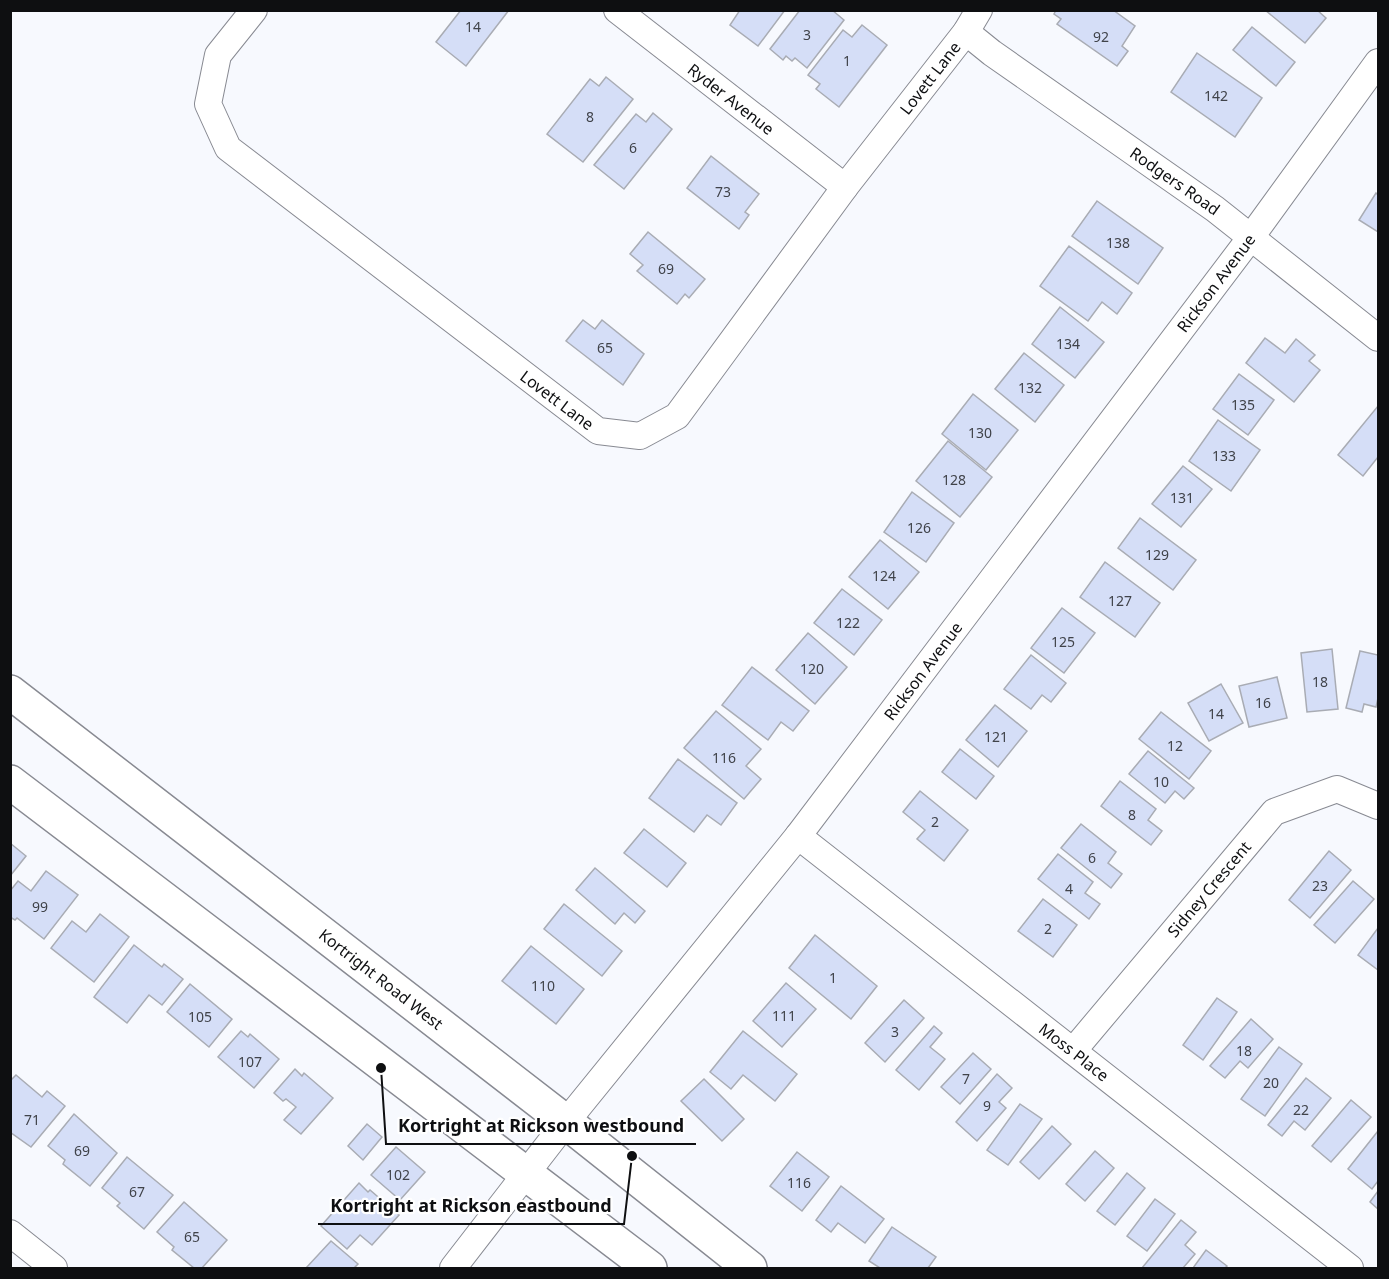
<svg xmlns="http://www.w3.org/2000/svg" width="1389" height="1279" font-family="'Noto Sans',sans-serif">
<style>
.building{fill:#d5def7;stroke:#a9acb4;stroke-width:1.5}
.lines{fill:none;stroke-linecap:round;stroke-linejoin:round}
.street-casing{stroke:#888a92;stroke-width:28}
.secondary-casing{stroke:#888a92;stroke-width:36}
.street{stroke:#fff;stroke-width:26}
.secondary{stroke:#fff;stroke-width:33}
.labels{text-anchor:middle;dominant-baseline:central;stroke-width:4.5;stroke-linejoin:round;paint-order:stroke}
.number-label{font-size:14px;fill:#40434a}
.street-label{font-size:16px;fill:#0e0f11;stroke:#fff}
.leader{fill:none;stroke:#0e0f11;stroke-width:2}
.callout-dot{fill:#0e0f11;stroke:#fff;stroke-width:2}
.callout-label{font-size:18px;text-anchor:middle;font-weight:bold;fill:#0e0f11;stroke:#fff;stroke-width:4.5;stroke-linejoin:round;paint-order:stroke}
</style>
<rect width="100%" height="100%" fill="#f7f9fe"/>
<g class="building">
<path d="M461 10H509L466 66 436 42Z"/>
<path d="M740 10H785L758 46 730 25Z"/>
<path d="M800 10H832L844 20 807 68 795 58 792 61 786 56 783 60 770 49Z"/>
<path d="M1056 10H1113L1135 26 1122 46 1128 51 1117 66 1057 24 1061 19 1054 14Z"/>
<path d="M1265 10H1317L1326 18 1305 43Z"/>
<path d="M862 25 887 45 839 107 816 89 820 84 808 75 843 30 852 37Z"/>
<path d="M1252 27 1295 62 1276 86 1233 50Z"/>
<path d="M1197 53 1262 98 1235 137 1171 92Z"/>
<path d="M606 77 633 99 583 162 547 134 590 79 599 86Z"/>
<path d="M653 113 672 129 624 189 594 165 636 114 646 122Z"/>
<path d="M711 156 759 194 745 212 749 215 739 229 687 188Z"/>
<path d="M1376 193 1378 195V232L1359 220Z"/>
<path d="M1097 201 1163 248 1138 284 1072 236Z"/>
<path d="M648 232 705 279 689 298 685 294 677 304 637 271 643 265 630 254Z"/>
<path d="M1069 246 1132 293 1117 314 1102 302 1088 321 1040 286Z"/>
<path d="M1060 307 1104 342 1075 378 1032 344Z"/>
<path d="M583 320 595 329 602 320 644 354 623 385 566 341Z"/>
<path d="M1265 338 1285 353 1296 339 1315 355 1309 361 1320 370 1294 402 1246 363Z"/>
<path d="M1024 353 1064 385 1035 422 995 389Z"/>
<path d="M1239 374 1274 400 1248 435 1213 409Z"/>
<path d="M973 394 1018 430 986 470 942 434Z"/>
<path d="M1378 406V457L1363 476 1338 455Z"/>
<path d="M1218 420 1260 450 1231 491 1189 461Z"/>
<path d="M948 441 992 477 960 517 916 481Z"/>
<path d="M1183 466 1212 489 1181 527 1152 504Z"/>
<path d="M912 492 954 523 926 562 884 532Z"/>
<path d="M1140 518 1196 560 1173 590 1118 548Z"/>
<path d="M880 540 919 572 888 609 849 577Z"/>
<path d="M1105 562 1160 603 1135 637 1080 597Z"/>
<path d="M842 589 882 620 854 655 814 623Z"/>
<path d="M1062 608 1095 633 1064 673 1031 648Z"/>
<path d="M808 633 847 667 815 704 776 670Z"/>
<path d="M1332 649 1338 709 1307 712 1301 653Z"/>
<path d="M1360 651 1378 655V698L1376 707 1364 704 1362 712 1346 708Z"/>
<path d="M1031 655 1066 683 1051 702 1042 695 1031 709 1004 689Z"/>
<path d="M752 667 809 711 793 731 781 722 768 740 722 705Z"/>
<path d="M1277 677 1287 718 1249 727 1239 686Z"/>
<path d="M1221 684 1243 723 1209 741 1188 703Z"/>
<path d="M995 705 1027 731 998 767 966 740Z"/>
<path d="M716 711 761 749 746 766 761 779 744 799 684 748Z"/>
<path d="M1161 712 1211 751 1189 779 1139 739Z"/>
<path d="M960 749 994 776 976 799 942 772Z"/>
<path d="M1148 751 1194 788 1184 799 1175 791 1165 803 1129 774Z"/>
<path d="M678 759 737 803 721 825 707 815 694 832 649 798Z"/>
<path d="M1120 781 1156 809 1148 820 1162 831 1151 845 1101 806Z"/>
<path d="M920 791 968 830 944 861 917 839 925 830 903 812Z"/>
<path d="M1081 824 1116 852 1108 863 1122 874 1111 888 1061 848Z"/>
<path d="M644 829 686 863 667 887 624 853Z"/>
<path d="M10 843 26 856 10 876Z"/>
<path d="M1329 851 1351 870 1310 918 1289 900Z"/>
<path d="M1058 854 1093 882 1085 893 1100 904 1089 919 1038 879Z"/>
<path d="M595 868 645 911 635 923 624 913 615 924 576 890Z"/>
<path d="M46 871 78 895 44 939 17 918 15 920 10 917V891L18 881 31 891Z"/>
<path d="M1353 881 1374 899 1335 943 1314 925Z"/>
<path d="M1043 899 1077 925 1053 957 1018 931Z"/>
<path d="M564 904 622 951 602 976 544 929Z"/>
<path d="M100 914 129 937 94 982 51 948 72 921 86 932Z"/>
<path d="M1378 928V970L1358 955Z"/>
<path d="M815 935 877 986 851 1019 789 968Z"/>
<path d="M134 945 162 967 164 964 183 979 162 1005 149 995 127 1023 94 997Z"/>
<path d="M531 946 584 989 556 1024 502 981Z"/>
<path d="M786 983 816 1009 782 1047 753 1021Z"/>
<path d="M190 984 232 1019 209 1047 167 1012Z"/>
<path d="M1217 998 1237 1012 1203 1060 1183 1045Z"/>
<path d="M904 1000 924 1018 885 1062 865 1043Z"/>
<path d="M1251 1019 1273 1039 1248 1068 1240 1061 1225 1078 1210 1066Z"/>
<path d="M934 1026 942 1033 930 1047 945 1059 919 1090 896 1070Z"/>
<path d="M241 1031 248 1037 250 1034 279 1059 254 1088 218 1057Z"/>
<path d="M743 1031 797 1074 775 1101 743 1075 731 1089 710 1072Z"/>
<path d="M1279 1047 1302 1064 1265 1116 1241 1099Z"/>
<path d="M973 1053 991 1069 960 1104 941 1087Z"/>
<path d="M295 1069 302 1076 304 1073 333 1098 301 1134 284 1120 296 1107 286 1099 283 1101 274 1093Z"/>
<path d="M997 1074 1012 1088 999 1102 1006 1108 977 1141 956 1122Z"/>
<path d="M16 1075 42 1097 47 1091 65 1106 31 1147 10 1132V1081Z"/>
<path d="M1306 1078 1331 1098 1305 1130 1294 1121 1282 1136 1268 1125Z"/>
<path d="M704 1079 744 1119 722 1141 681 1101Z"/>
<path d="M1351 1100 1371 1117 1331 1162 1312 1146Z"/>
<path d="M1020 1104 1042 1119 1008 1165 987 1150Z"/>
<path d="M74 1114 117 1153 90 1186 63 1164 65 1160 48 1146Z"/>
<path d="M367 1124 382 1137 363 1160 348 1146Z"/>
<path d="M1052 1126 1071 1144 1039 1179 1020 1162Z"/>
<path d="M1378 1131V1181L1372 1189 1348 1169Z"/>
<path d="M396 1147 425 1172 400 1200 371 1175Z"/>
<path d="M1095 1151 1114 1168 1085 1201 1066 1184Z"/>
<path d="M797 1152 829 1177 802 1211 770 1186Z"/>
<path d="M127 1157 173 1195 144 1229 117 1206 120 1203 102 1188Z"/>
<path d="M1127 1173 1145 1188 1115 1225 1097 1211Z"/>
<path d="M359 1183 368 1192 370 1190 399 1215 372 1245 360 1235 347 1249 321 1226Z"/>
<path d="M841 1186 884 1219 865 1243 838 1223 831 1232 816 1220Z"/>
<path d="M1378 1191V1209L1370 1202Z"/>
<path d="M1155 1199 1175 1214 1147 1251 1127 1236Z"/>
<path d="M184 1202 227 1240 202 1268H194L172 1250 174 1247 157 1232Z"/>
<path d="M1181 1220 1196 1232 1185 1245 1195 1254 1183 1268H1142Z"/>
<path d="M892 1227 936 1257 928 1268H880L869 1261Z"/>
<path d="M331 1241 358 1264 354 1268H306Z"/>
<path d="M1206 1250 1227 1266 1225 1268H1193Z"/>
</g>
<g class="lines">
<defs>
<g id="street">
<path d="M254 10 218 55 208 104 228 148 598 431 640 436 677 416 845 187 966 32 979 10"/>
<path d="M617 10 845 187"/>
<path d="M966 32 992 53 1215 209 1378 338"/>
<path d="M798 836 1350 1268"/>
<path d="M1073 1051 1274 812 1337 789 1378 806"/>
<path d="M10 1233 54 1268"/>
<path d="M453 1268 566 1122 798 836 1251 237 1378 62"/>
</g>
<g id="secondary">
<path d="M10 692 566 1122 750 1268"/>
<path d="M10 782 650 1268"/>
</g>
</defs>
<use href="#street" class="street-casing"/>
<use href="#secondary" class="secondary-casing"/>
<use href="#street" class="street"/>
<use href="#secondary" class="secondary"/>
</g>
<g class="labels">
<g class="number-label">
<text x="473" y="26">14</text>
<text x="807" y="34">3</text>
<text x="1101" y="36">92</text>
<text x="847" y="60">1</text>
<text x="1216" y="95">142</text>
<text x="590" y="116">8</text>
<text x="633" y="147">6</text>
<text x="723" y="191">73</text>
<text x="1118" y="242">138</text>
<text x="666" y="268">69</text>
<text x="1068" y="343">134</text>
<text x="605" y="347">65</text>
<text x="1030" y="387">132</text>
<text x="1243" y="404">135</text>
<text x="980" y="432">130</text>
<text x="1224" y="455">133</text>
<text x="954" y="479">128</text>
<text x="1182" y="497">131</text>
<text x="919" y="527">126</text>
<text x="1157" y="554">129</text>
<text x="884" y="575">124</text>
<text x="1120" y="600">127</text>
<text x="848" y="622">122</text>
<text x="1063" y="641">125</text>
<text x="812" y="668">120</text>
<text x="1320" y="681">18</text>
<text x="1263" y="702">16</text>
<text x="1216" y="713">14</text>
<text x="996" y="736">121</text>
<text x="1175" y="745">12</text>
<text x="724" y="757">116</text>
<text x="1161" y="781">10</text>
<text x="1132" y="814">8</text>
<text x="935" y="821">2</text>
<text x="1092" y="857">6</text>
<text x="1320" y="885">23</text>
<text x="1069" y="888">4</text>
<text x="40" y="906">99</text>
<text x="1048" y="928">2</text>
<text x="833" y="977">1</text>
<text x="543" y="985">110</text>
<text x="784" y="1015">111</text>
<text x="200" y="1016">105</text>
<text x="895" y="1031">3</text>
<text x="1244" y="1050">18</text>
<text x="250" y="1061">107</text>
<text x="966" y="1078">7</text>
<text x="1271" y="1082">20</text>
<text x="987" y="1105">9</text>
<text x="1301" y="1109">22</text>
<text x="32" y="1119">71</text>
<text x="82" y="1150">69</text>
<text x="398" y="1174">102</text>
<text x="799" y="1182">116</text>
<text x="137" y="1191">67</text>
<text x="192" y="1236">65</text>
</g>
<g class="street-label">
<text transform="translate(930 78) rotate(-52)">Lovett Lane</text>
<text transform="translate(731 99) rotate(38)">Ryder Avenue</text>
<text transform="translate(1175 181) rotate(35)">Rodgers Road</text>
<text transform="translate(1216 283) rotate(-53)">Rickson Avenue</text>
<text transform="translate(557 400) rotate(37)">Lovett Lane</text>
<text transform="translate(923 671) rotate(-53)">Rickson Avenue</text>
<text transform="translate(1209 889) rotate(-50)">Sidney Crescent</text>
<text transform="translate(381 979) rotate(38)">Kortright Road West</text>
<text transform="translate(1074 1052) rotate(38)">Moss Place</text>
</g>
</g>
<path class="leader" d="M381 1068L386 1144H696M632 1156L624 1224H318"/>
<g class="callout-dot">
<circle cx="381" cy="1068" r="6"/>
<circle cx="632" cy="1156" r="6"/>
</g>
<g class="callout-label">
<text x="541" y="1132">Kortright at Rickson westbound</text>
<text x="471" y="1212">Kortright at Rickson eastbound</text>
</g>
<rect width="1389" height="1279" fill="none" stroke="#0e0f11" stroke-width="24"/>
</svg>
